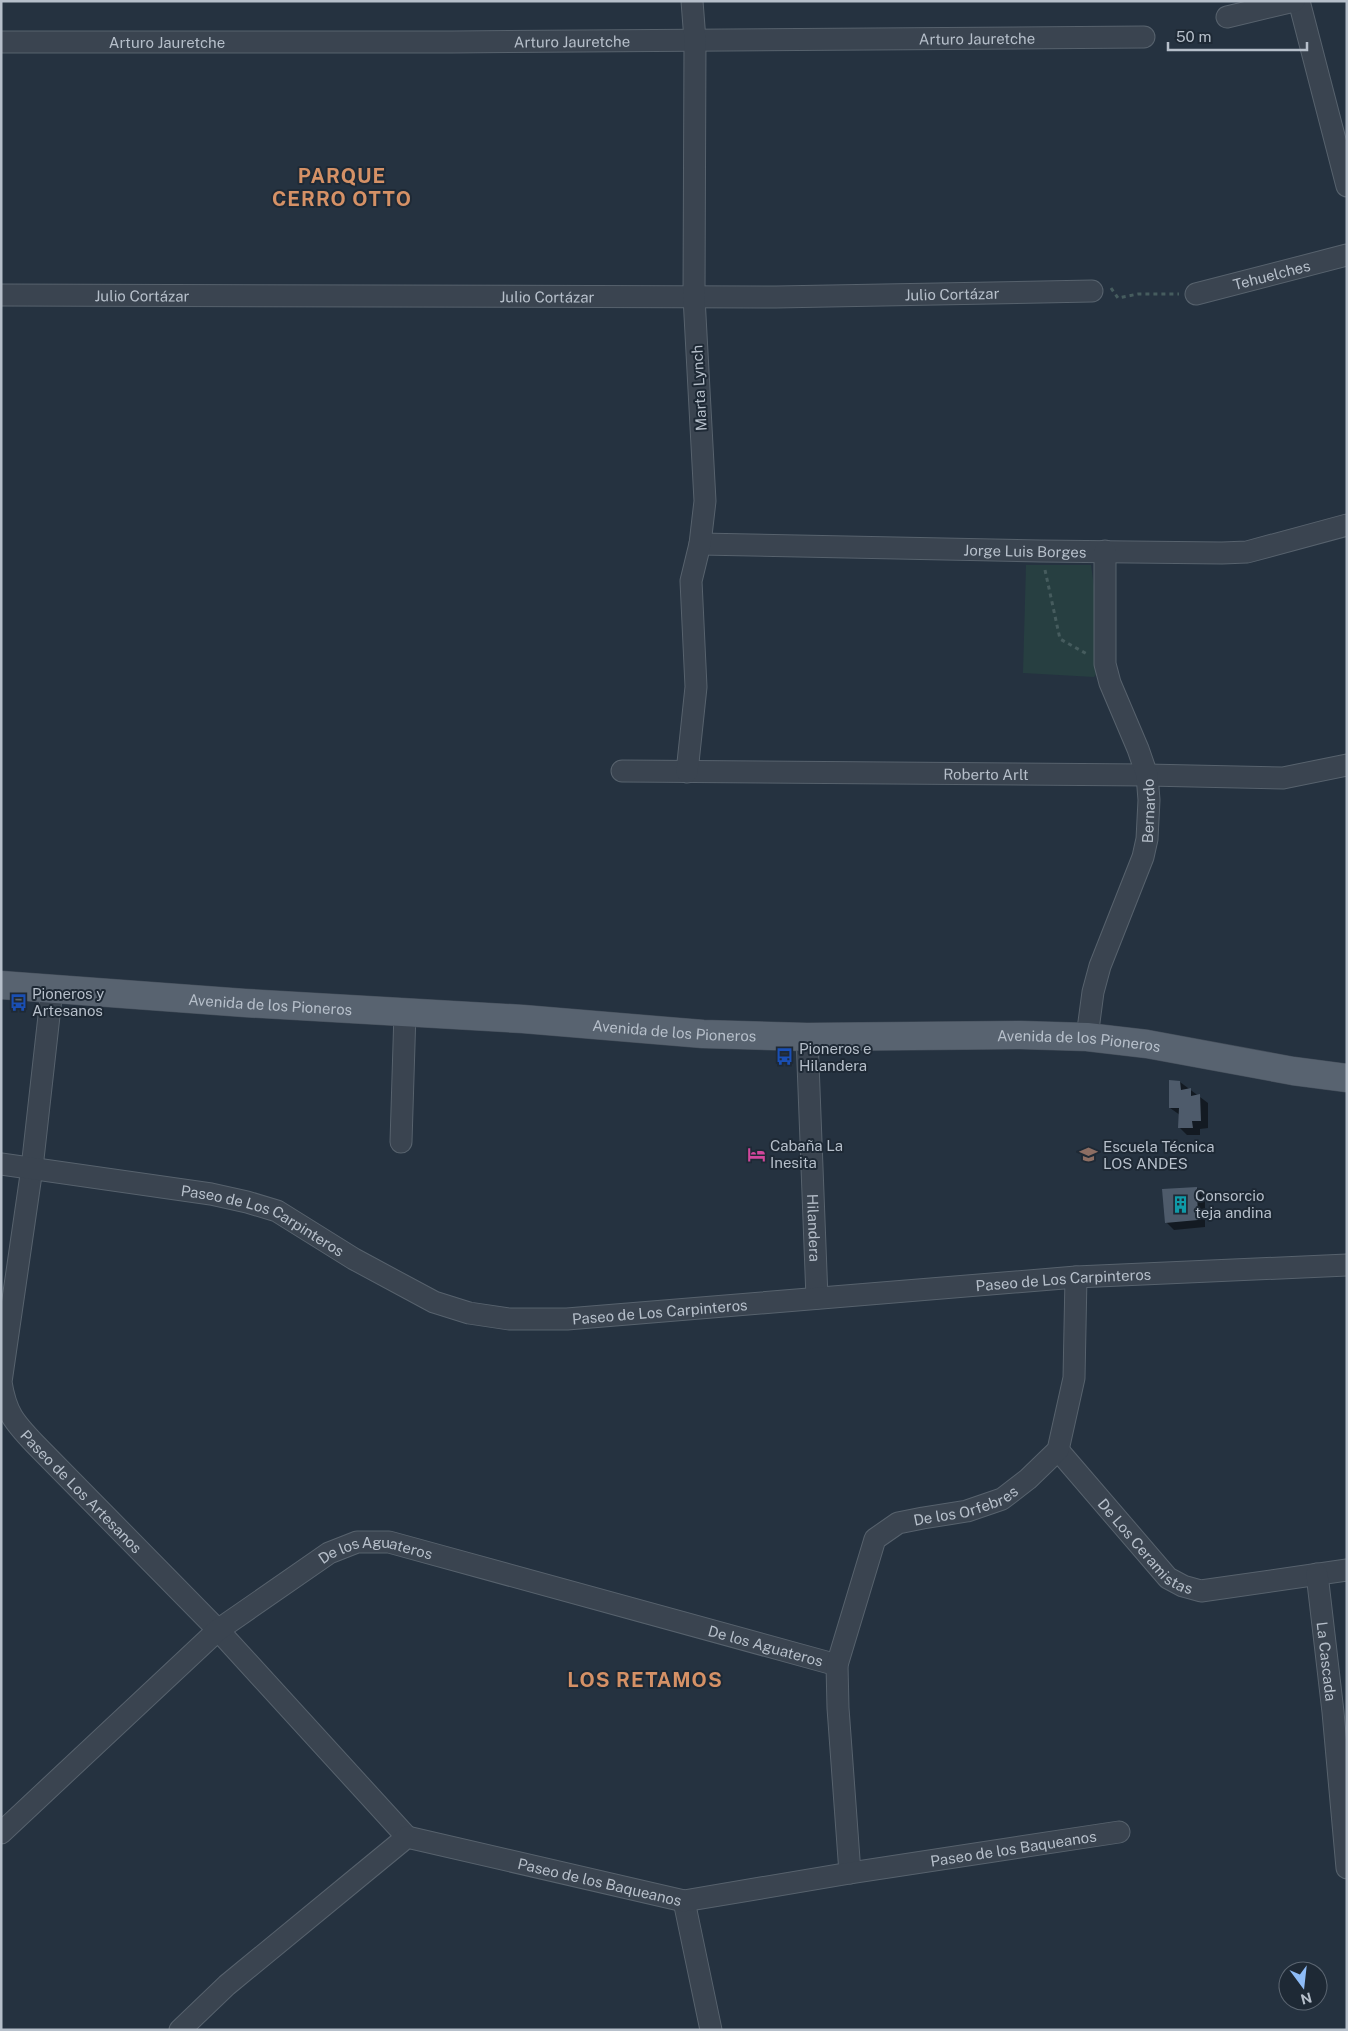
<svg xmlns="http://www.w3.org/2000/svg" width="1348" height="2031" font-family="'Public Sans',sans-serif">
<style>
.green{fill:#273f41}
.shadow{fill:#0007}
.building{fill:#4e5b6b}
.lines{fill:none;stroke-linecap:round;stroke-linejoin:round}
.minor-casing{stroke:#57626d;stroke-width:23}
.primary-casing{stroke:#434d59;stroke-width:29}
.path{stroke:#465c5e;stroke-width:3;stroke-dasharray:4 4;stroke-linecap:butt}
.minor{stroke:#3a4450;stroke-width:21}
.primary{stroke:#586370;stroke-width:28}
.labels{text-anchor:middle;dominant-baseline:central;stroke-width:4;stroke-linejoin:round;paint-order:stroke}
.street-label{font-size:15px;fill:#b6bfca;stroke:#1e2935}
.poi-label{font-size:15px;fill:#b6bfca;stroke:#1e2935;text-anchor:start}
.district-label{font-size:20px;font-weight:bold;letter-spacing:1px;fill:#d59166;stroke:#1e2935}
</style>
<rect width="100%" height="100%" fill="#253240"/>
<path class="green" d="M1026 565H1091L1105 664 1094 677 1023 673Z"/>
<g class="shadow">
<path d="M1180 1082 1208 1103V1128L1200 1129V1135H1187L1180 1128V1115L1170 1108Z"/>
<path d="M1197 1188 1205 1196V1227L1174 1230 1166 1222Z"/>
</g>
<g class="building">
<path d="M1169 1080 1180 1081 1181 1090 1191 1088V1096L1200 1094 1201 1121H1192L1193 1128H1178L1179 1108H1169Z"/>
<path d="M1197 1187 1198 1220 1165 1223 1162 1189Z"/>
</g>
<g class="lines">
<defs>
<g id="minor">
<path d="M1299 1 1347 186"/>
<path d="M1227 17 1294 1"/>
<path id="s1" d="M1 42H452L1144 37"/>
<path id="s2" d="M1196 294 1347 255"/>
<path id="s3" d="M1 295 776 297 1092 291"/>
<path id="s4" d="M700 544 1040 551 1222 553 1247 552 1347 525"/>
<path id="s5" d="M622 771 1147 775 1283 778 1347 765"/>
<path d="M687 772 696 687 691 581 700 544 705 501 694 297 695 40 692 1"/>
<path id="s6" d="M52 989 32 1168 1 1382C6 1413 14 1422 35 1444L218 1630 407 1837"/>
<path id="s7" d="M807 1037 817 1298"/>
<path id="s8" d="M1087 1037 1093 992 1100 966 1143 857 1147 839 1149 800 1147 775 1138 749 1110 683 1105 664V551"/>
<path d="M401 1142 405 1012"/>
<path id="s9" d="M1 1164 211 1194 247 1202 277 1211 354 1259 434 1302 469 1313 509 1319H567L1076 1277 1347 1265"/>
<path id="s10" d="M1058 1450 1168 1578 1183 1586 1201 1591 1347 1570"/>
<path id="s11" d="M1317 1574 1333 1712 1347 1868"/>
<path id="s12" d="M1 1833 218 1630 329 1553 357 1542H389L837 1665"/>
<path id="s13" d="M850 1873 838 1708 837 1665 875 1539 898 1523 923 1518 967 1511 1002 1499 1028 1479 1058 1450 1074 1378 1076 1277"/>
<path d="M684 1901 711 2030"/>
<path id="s14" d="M180 2030 227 1985 407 1837 684 1901 850 1873 1119 1832"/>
</g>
<g id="primary">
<path id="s15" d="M1 985 245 1003 523 1019 703 1034 807 1037 1021 1035 1087 1037 1147 1044 1293 1071 1347 1078"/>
</g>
</defs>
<use href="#minor" class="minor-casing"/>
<use href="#primary" class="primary-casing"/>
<g class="path">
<path d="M1111 288 1118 298 1138 294H1179"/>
<path d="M1045 570 1060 639 1087 654"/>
</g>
<use href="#minor" class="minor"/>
<use href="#primary" class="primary"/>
</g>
<defs>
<symbol id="bus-bare" viewBox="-9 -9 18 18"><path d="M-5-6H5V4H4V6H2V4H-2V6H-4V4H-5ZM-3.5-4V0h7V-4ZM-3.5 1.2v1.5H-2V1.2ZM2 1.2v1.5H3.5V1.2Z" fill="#1a4fb4" stroke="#1e2935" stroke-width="2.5" paint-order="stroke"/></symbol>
<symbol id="hotel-bare" viewBox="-9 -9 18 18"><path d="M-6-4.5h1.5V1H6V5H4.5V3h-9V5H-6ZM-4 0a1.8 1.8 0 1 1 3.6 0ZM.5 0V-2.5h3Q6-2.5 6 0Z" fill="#d1479c" stroke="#1e2935" stroke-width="2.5" paint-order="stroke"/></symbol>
<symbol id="school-bare" viewBox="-9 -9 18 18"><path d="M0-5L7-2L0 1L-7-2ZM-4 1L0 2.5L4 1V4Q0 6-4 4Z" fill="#8d6e63" stroke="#1e2935" stroke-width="2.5" paint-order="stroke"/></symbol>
<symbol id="building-bare" viewBox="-9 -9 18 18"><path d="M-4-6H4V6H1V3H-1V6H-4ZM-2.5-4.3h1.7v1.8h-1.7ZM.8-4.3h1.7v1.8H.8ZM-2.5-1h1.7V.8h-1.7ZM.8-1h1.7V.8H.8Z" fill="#0f9aa8" stroke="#1e2935" stroke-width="2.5" paint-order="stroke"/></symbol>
</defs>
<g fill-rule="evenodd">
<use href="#bus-bare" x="6" y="990" width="25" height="25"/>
<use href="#bus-bare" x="772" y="1044" width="25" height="25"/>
<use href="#hotel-bare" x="744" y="1142" width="25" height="25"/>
<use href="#school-bare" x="1076" y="1142" width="25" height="25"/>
<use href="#building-bare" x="1168" y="1192" width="25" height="25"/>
</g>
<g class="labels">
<g class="street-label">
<text stroke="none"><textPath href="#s1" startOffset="976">Arturo Jauretche</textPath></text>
<text stroke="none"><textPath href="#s1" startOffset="571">Arturo Jauretche</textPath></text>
<text stroke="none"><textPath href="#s1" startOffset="166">Arturo Jauretche</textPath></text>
<text stroke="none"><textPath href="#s2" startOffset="78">Tehuelches</textPath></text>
<text stroke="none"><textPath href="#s3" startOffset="951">Julio Cortázar</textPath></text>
<text stroke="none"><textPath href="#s3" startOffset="141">Julio Cortázar</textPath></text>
<text stroke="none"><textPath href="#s3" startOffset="546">Julio Cortázar</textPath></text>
<text transform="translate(699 388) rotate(-93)">Marta Lynch</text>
<text stroke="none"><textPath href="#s4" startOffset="325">Jorge Luis Borges</textPath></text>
<text stroke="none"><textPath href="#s5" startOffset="364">Roberto Arlt</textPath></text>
<text stroke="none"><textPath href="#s8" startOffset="236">Bernardo</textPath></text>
<text stroke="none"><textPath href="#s15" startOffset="270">Avenida de los Pioneros</textPath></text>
<text stroke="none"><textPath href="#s15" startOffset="675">Avenida de los Pioneros</textPath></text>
<text stroke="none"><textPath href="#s15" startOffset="1080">Avenida de los Pioneros</textPath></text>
<text stroke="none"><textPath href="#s9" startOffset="270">Paseo de Los Carpinteros</textPath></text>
<text stroke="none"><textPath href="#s7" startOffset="191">Hilandera</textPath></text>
<text stroke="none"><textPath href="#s9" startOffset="1095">Paseo de Los Carpinteros</textPath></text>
<text stroke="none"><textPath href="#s9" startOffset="690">Paseo de Los Carpinteros</textPath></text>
<text stroke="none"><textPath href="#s6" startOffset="535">Paseo de Los Artesanos</textPath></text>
<text stroke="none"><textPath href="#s13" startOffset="438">De los Orfebres</textPath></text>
<text stroke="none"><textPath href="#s10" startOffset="131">De Los Ceramistas</textPath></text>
<text stroke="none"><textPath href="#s12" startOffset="480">De los Aguateros</textPath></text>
<text stroke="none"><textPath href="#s12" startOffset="885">De los Aguateros</textPath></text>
<text stroke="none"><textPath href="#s11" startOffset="88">La Cascada</textPath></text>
<text stroke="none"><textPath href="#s14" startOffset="916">Paseo de los Baqueanos</textPath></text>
<text stroke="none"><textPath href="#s14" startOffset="496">Paseo de los Baqueanos</textPath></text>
</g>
<g class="poi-label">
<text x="32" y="993">Pioneros y<tspan x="32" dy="17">Artesanos</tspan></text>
<text x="799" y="1048">Pioneros e<tspan x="799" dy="17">Hilandera</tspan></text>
<text x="770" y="1145">Cabaña La<tspan x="770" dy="17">Inesita</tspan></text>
<text x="1103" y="1146">Escuela Técnica<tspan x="1103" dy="17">LOS ANDES</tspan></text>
<text x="1195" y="1195">Consorcio<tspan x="1195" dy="17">teja andina</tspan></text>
</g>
<g class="district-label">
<text x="342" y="176">PARQUE<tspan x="342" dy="23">CERRO OTTO</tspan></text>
<text x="645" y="1680">LOS RETAMOS</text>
</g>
</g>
<rect width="1348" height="2031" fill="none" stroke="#b6bfca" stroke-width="5"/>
<g transform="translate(1303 1986) rotate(165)"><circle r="24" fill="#1e2935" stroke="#5b6571"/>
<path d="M0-4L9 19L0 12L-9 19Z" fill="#8ebcf8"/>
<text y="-8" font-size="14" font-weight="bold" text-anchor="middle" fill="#b6bfca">N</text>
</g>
<path d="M1168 42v8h139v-8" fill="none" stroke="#b6bfca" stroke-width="2.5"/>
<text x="1176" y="42" font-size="15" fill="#b6bfca" stroke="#1e2935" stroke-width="4" paint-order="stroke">50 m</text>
</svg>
